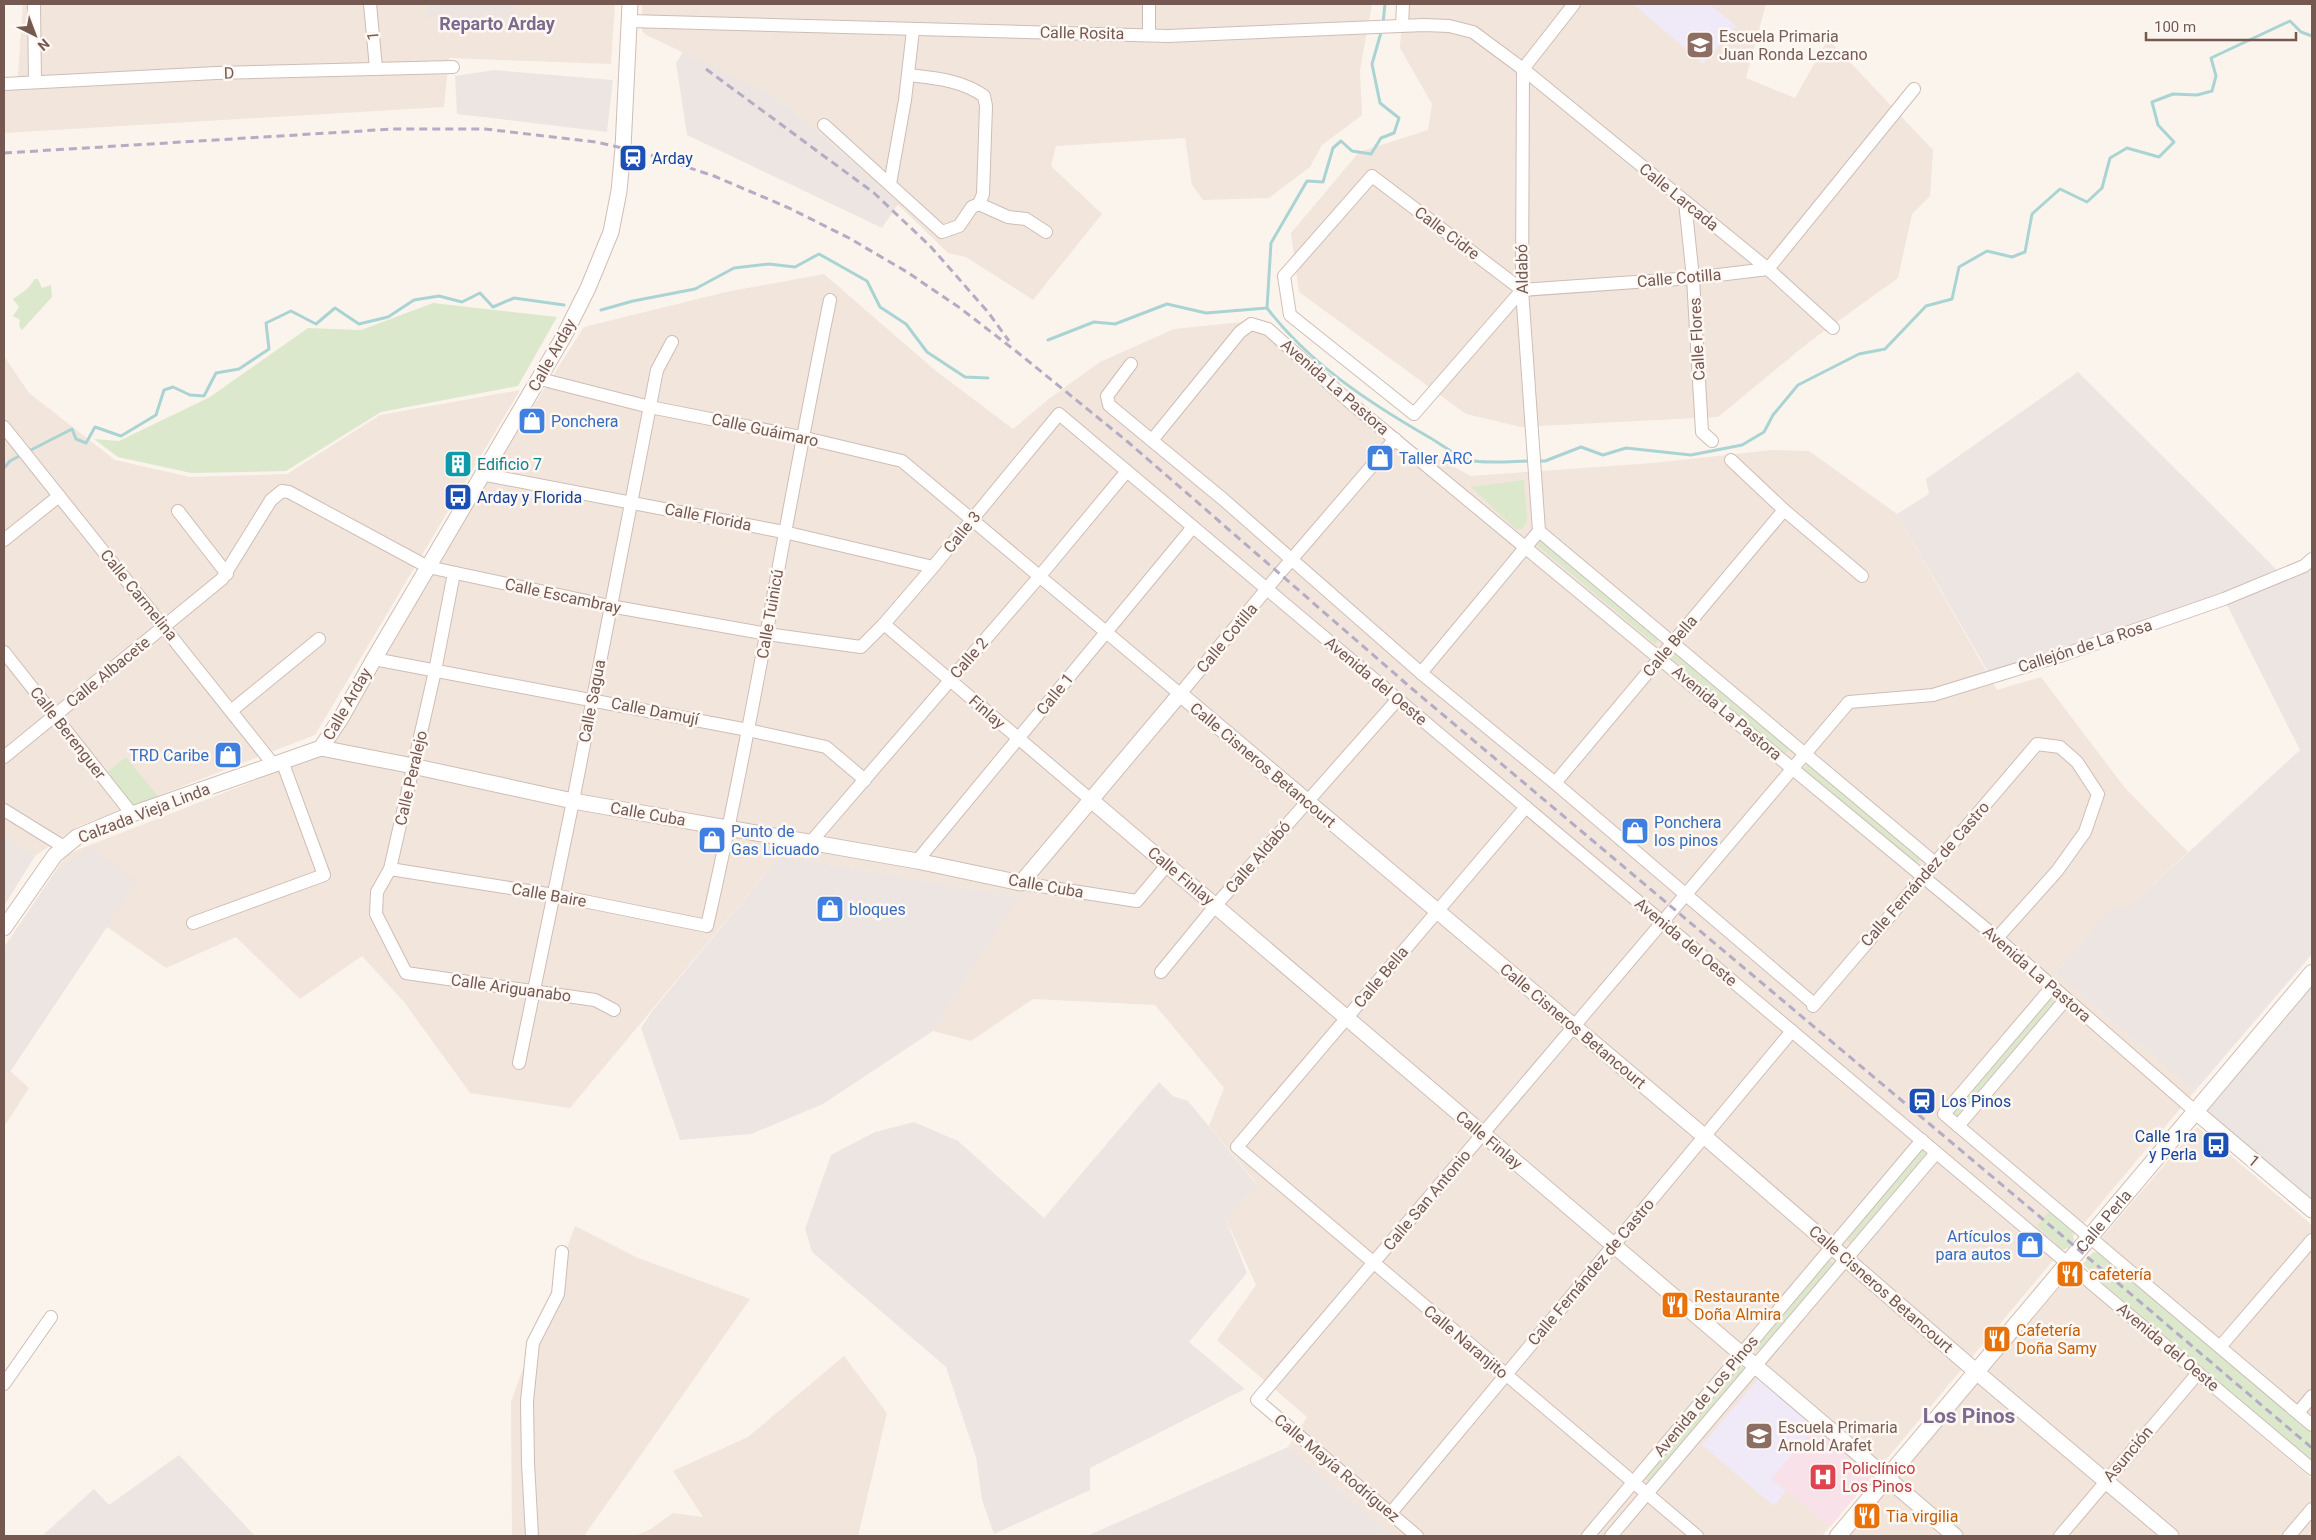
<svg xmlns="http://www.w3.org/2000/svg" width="2316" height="1540" font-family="Roboto,sans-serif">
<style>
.residential{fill:#f2e5dc}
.industrial{fill:#ece5e2}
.education{fill:#f0e9f8}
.medical{fill:#f8e1e8}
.green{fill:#dce8cc}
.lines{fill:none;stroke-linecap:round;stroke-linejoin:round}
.stream{stroke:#aad4d4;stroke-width:3}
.minor-casing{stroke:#cfbdb5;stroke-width:14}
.tertiary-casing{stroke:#cfbdb5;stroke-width:17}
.secondary-casing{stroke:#d2bcb3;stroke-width:18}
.minor{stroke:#fff;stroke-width:12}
.tertiary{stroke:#fff;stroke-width:15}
.secondary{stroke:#fff;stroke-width:16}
.rail{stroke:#b5abc5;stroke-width:3;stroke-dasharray:8 5;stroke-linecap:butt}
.labels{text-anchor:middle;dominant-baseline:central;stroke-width:5;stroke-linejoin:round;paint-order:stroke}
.street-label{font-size:16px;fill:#755951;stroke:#fef8f4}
.education-label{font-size:16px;fill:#785e54;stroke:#fef8f4;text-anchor:start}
.transit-label{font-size:16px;fill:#164399;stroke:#fef8f4;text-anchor:start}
.shop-label{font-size:16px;fill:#366cbe;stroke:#fef8f4;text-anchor:start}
.culture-label{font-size:16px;fill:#0d838f;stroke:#fef8f4;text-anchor:start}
.food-label{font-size:16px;fill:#c56008;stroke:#fef8f4;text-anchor:start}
.health-label{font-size:16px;fill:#be3a42;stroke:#fef8f4;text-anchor:start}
.neighbourhood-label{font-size:18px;font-weight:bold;fill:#7d6a8f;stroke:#fef8f4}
.district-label{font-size:21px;font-weight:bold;fill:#7d6a8f;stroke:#fef8f4}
</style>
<rect width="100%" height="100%" fill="#fbf4ed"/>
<g class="residential">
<path d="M23 4H427V18H513L514 4H615L611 64 449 58 444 107 4 133V90L17 88Z"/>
<path d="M642 4H1372L1360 70 1362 115 1322 145 1310 167 1269 198 1203 200 1192 185 1185 138 1056 146 1051 166 1102 214 1033 300 966 257 948 253 857 165 775 96 646 35 642 31Z"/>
<path d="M1403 4H1766L1746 78 1795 98 1828 39 1933 150 1930 196 1912 214 1898 278 1809 342 1718 417 1521 427 1466 414 1299 292 1291 233 1359 152 1428 130 1432 104 1400 48Z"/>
<path d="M824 274 936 371 1013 429 1050 398 1100 362 1174 329 1261 320 1414 446 1471 476 1653 463 1772 450 1809 451 1897 514 1997 690 2041 677 2125 788 2188 852 2130 906 2110 908 2056 973 2195 1091 1822 1536H1392L1288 1447 1307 1417 1217 1340 1256 1285 1225 1217 1257 1184 1209 1126 1224 1088 1155 1005 1033 999 971 1041 933 1031 1017 897 780 856 570 1108 470 1093 404 1002 362 956 300 999 236 937 166 968 107 927 10 1071 29 1088 4 1127V947L67 854 316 757 343 726 525 419 584 327 726 292Z"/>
<path d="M4 356 29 393 115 460 190 477 287 474 380 415 520 390 315 735 77 827 35 856 4 836Z"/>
<path d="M2197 1127 2312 1225V1418L2100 1240Z"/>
<path d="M575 1226 638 1258 750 1299 584 1536H512L511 1402Z"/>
<path d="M2071 1274 2312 1479V1536H1849Z"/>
<path d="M844 1356 887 1413 858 1536H635L651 1529 673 1513 703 1517 673 1471 748 1437Z"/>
</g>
<g class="industrial">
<path d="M427 4H514L513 18H426Z"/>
<path d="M683 52 775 96 857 165 898 204 882 228 687 135 676 63Z"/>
<path d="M494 70 613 80 607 132 457 114 455 76Z"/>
<path d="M2078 372 2282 575 2312 559V954L2195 1091 2056 973 2110 908 2130 906 2300 750 2224 599 1991 677 1897 514 1929 494 1926 479Z"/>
<path d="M4 836 35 856 4 906Z"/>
<path d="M90 847 137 881 4 1081V952L54 874Z"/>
<path d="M780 856 1018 897 933 1031 823 1104 751 1134 680 1140 641 1028 653 1010Z"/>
<path d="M2312 973V1210L2196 1113Z"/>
<path d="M1159 1082 1173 1096 1188 1101 1257 1185 1225 1217 1247 1273 1189 1342 1245 1389 1090 1468V1490L994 1534 982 1500 976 1457 946 1367 812 1252 805 1229 831 1155 875 1132 914 1122 958 1141 1044 1218Z"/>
<path d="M1288 1447 1392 1536H1087Z"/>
<path d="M179 1455 255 1536H42L94 1489 109 1505Z"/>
</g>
<g class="education">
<path d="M1633 4H1710L1736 26 1703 64Z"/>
<path d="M1759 1378 1816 1426 1772 1479 1786 1491 1774 1506 1702 1445Z"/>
</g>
<path class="medical" d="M1816 1426 1874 1474 1830 1527 1772 1479Z"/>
<g class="green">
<path d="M35 279H38L42 288 51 285 52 297 22 330 19 326 20 320 13 316 19 307 13 299 27 289Z"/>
<path d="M433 303 557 317 518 386 381 412 286 471 191 473 118 457 94 439 119 441 210 397 308 328 361 330Z"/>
<path d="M1524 480 1527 519 1523 528 1517 530 1471 487Z"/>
<path d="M1541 540 1659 639 1655 644 1537 545Z"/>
<path d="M1675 653 1790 750 1785 754 1671 658Z"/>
<path d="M126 757 160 799 134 811 105 774Z"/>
<path d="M1808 763 1921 859 1916 863 1804 769Z"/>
<path d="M2050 997 2055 1002 1957 1116 1952 1111Z"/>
<path d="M1923 1148 1928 1152 1850 1243 1845 1239Z"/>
<path d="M2050 1210 2072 1231 2074 1241 2069 1247 2064 1250 2037 1226Z"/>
<path d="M2093 1252 2098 1253 2124 1273 2312 1428V1462L2101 1282 2083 1264Z"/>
<path d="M1829 1260 1835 1264 1760 1351 1755 1347Z"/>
<path d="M1740 1366 1745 1370 1650 1483 1645 1479Z"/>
</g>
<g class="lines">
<g class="stream">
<path d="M1383 23 1385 4"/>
<path d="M1382 29 1372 64 1380 103 1399 118 1394 133 1381 138 1371 154 1352 151 1341 141 1333 148 1323 182 1307 181 1271 243 1267 308C1309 363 1368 402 1427 436 1440 443 1455 456 1470 460 1481 464 1517 461 1531 461"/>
<path d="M601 310 633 301 695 289 734 268 769 264 795 267 819 254 867 281 880 307 906 324 927 352 965 377 988 378"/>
<path d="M1048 340 1094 322 1115 324 1167 304 1206 313 1267 308"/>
<path d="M29 451 72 429 76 439 86 443 95 427 121 436 156 415 164 390 173 387 190 395 204 396 216 373 239 369 269 349 266 323 291 311 316 324 335 308 359 324 388 317 414 300 439 296 462 302 480 293 493 307 514 298 564 305"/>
<path d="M1537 461H1545L1581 447 1603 455 1626 448 1691 455 1742 445 1764 432 1773 415 1798 385 1859 354 1885 349 1926 306 1952 299 1959 267 1987 251 2012 257 2025 252 2032 214 2060 189 2087 202 2102 188 2110 158 2127 148 2159 157 2174 142 2158 125 2152 102 2173 94 2197 95 2212 91 2216 76 2211 58 2290 21 2301 32 2312 36"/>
<path d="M4 468 10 461 21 455"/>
</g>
<defs>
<g id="minor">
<path d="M34 4 35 82"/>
<path d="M370 4 376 68"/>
<path d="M1149 4V35"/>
<path d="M629 21 1168 36 1424 25 1449 26 1473 32 1523 69 1768 269 1833 328"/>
<path d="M1402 25 1403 4"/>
<path d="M4 84 216 73 453 67"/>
<path d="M824 125 942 232 959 226 972 207 979 204 983 194 986 106 984 96C961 80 935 78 908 75"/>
<path d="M890 184 905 100 913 30"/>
<path d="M1685 202 1693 278 1702 432 1712 441"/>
<path d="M979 204 1008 217 1026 219 1046 232"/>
<path d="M1522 290 1372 176 1284 276 1290 315 1414 414 1522 290 1693 278 1768 269 1914 89"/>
<path d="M1131 364 1107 396 1109 405 1224 500 1421 673 1555 783 1814 1004"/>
<path d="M540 379 650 407 801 437 902 461 1180 694 1279 574 1395 439"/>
<path d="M4 427 273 764"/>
<path d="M1153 439 1240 332 1251 324 1268 329 1352 404 1997 938 2196 1112"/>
<path d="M1731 460 1784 510 1862 576"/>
<path d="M481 474 784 532 933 567"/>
<path d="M178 511 227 574"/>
<path d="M1539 531 1934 862"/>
<path d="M4 540 59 496"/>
<path d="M454 573 435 671 390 869 377 892 376 914 406 973 595 1000 614 1010"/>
<path d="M884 624 1091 800"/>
<path d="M4 652 132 814"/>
<path d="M374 659 748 730 826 747 865 780"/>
<path d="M1421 673 1539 531 1522 290 1523 69 1574 4"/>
<path d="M231 711 319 639"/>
<path d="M4 757 222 579 271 500 282 491 289 492 428 567 610 606 767 634 861 647 884 624 933 567 1059 414 2312 1469"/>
<path d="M1555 783 1784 510"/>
<path d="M1526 807 1237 1147 1697 1536"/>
<path d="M4 810 64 847"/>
<path d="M810 843 1039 577 1127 471"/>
<path d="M917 861 1193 527"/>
<path d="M390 869 554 895 707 926C754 719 787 509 830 300"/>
<path d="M1021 883 1137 901 1167 865"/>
<path d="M193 923 324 875 282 761"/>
<path d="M1161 972 1216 905 1398 699"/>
<path d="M2052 987 1944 1114 2312 1425"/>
<path d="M1813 1006 2037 744 2060 747 2077 762 2098 794 2085 832 2057 871 1997 938"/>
<path d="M519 1063 573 801 657 370 672 342"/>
<path d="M1958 1126 2066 999"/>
<path d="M2220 1347 2312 1240"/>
<path d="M4 1384 51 1317"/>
<path d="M2298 1413 2312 1396"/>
<path d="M1390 1514 1792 1031"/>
<path d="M532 1536 528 1463 527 1401 533 1343 558 1294 562 1252"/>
<path d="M1417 1536 1257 1400 1849 702 1933 695 2063 655 2224 599 2304 566 2312 559"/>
<path d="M1588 1536 1922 1140"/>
<path d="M1611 1536 1936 1153"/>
<path d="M2060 1536 2198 1373"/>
<path d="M2289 1536 2312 1509"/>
</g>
<g id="tertiary">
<path d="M321 748 341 718 374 659 564 336 588 288 611 232 619 191 623 148 630 4"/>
<path d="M1091 800 1955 1536"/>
<path d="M4 928 55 855 77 837 132 814 321 748 403 764 573 801 917 861 1021 883 1180 694 1704 1136 1987 1381 2171 1536"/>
<path d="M2196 1112 2312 1210"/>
</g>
<g id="secondary">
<path id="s1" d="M1838 1536 2312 973"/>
</g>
</defs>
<use href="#minor" class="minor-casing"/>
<use href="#tertiary" class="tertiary-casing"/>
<use href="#secondary" class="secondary-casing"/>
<use href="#minor" class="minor"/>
<use href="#tertiary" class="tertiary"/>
<use href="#secondary" class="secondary"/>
<g class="rail">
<path d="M706 69 874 193 930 246 988 312 1009 341"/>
<path d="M4 153 393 129H485L596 142 644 153 714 176 789 208 849 238 907 272 960 308 1017 352 1128 442 1410 687 2039 1216 2312 1448"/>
</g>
</g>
<defs>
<symbol id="school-square" viewBox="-11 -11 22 22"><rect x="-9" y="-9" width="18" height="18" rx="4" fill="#8d6e63" stroke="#fef8f4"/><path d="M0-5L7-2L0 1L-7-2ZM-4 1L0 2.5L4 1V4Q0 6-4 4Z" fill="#fff"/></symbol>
<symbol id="station-square" viewBox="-11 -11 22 22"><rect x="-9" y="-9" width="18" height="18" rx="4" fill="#1a4fb4" stroke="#fef8f4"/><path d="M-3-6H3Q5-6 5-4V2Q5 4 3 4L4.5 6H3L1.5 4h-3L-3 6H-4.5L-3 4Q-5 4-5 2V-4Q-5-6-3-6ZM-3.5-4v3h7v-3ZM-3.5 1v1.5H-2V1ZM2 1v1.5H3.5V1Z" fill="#fff"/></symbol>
<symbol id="shop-square" viewBox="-11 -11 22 22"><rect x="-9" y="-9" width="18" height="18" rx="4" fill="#3f7fe0" stroke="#fef8f4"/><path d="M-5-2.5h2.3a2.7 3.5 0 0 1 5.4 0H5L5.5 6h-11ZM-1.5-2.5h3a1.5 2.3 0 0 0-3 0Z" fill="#fff"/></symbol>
<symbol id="building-square" viewBox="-11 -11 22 22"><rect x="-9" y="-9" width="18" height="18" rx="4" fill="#0f9aa8" stroke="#fef8f4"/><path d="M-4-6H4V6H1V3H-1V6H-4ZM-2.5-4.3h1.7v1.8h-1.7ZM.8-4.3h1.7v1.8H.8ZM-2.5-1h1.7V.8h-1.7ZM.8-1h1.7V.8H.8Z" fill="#fff"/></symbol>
<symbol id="bus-square" viewBox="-11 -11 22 22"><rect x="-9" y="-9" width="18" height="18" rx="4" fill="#1a4fb4" stroke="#fef8f4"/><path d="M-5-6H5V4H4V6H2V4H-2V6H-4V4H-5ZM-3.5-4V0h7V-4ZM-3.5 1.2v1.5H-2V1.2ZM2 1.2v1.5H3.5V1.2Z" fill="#fff"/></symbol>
<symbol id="restaurant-square" viewBox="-11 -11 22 22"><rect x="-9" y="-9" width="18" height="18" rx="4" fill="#e8710a" stroke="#fef8f4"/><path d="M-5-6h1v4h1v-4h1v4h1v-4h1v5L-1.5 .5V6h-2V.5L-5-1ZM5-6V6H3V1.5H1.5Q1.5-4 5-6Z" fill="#fff"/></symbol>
<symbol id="hospital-square" viewBox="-11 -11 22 22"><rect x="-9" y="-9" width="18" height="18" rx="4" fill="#e0444e" stroke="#fef8f4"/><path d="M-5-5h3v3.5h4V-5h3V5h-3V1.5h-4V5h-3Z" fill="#fff"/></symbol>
</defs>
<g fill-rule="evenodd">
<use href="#school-square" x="1684" y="29" width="32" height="32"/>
<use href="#station-square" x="617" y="142" width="32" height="32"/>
<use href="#shop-square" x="516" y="405" width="32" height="32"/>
<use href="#shop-square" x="1364" y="442" width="32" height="32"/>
<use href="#building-square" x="442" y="448" width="32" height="32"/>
<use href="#bus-square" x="442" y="481" width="32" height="32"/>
<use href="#shop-square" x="212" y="739" width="32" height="32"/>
<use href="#shop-square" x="1619" y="815" width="32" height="32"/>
<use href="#shop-square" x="696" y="824" width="32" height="32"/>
<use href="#shop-square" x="814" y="893" width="32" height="32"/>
<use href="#station-square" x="1906" y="1085" width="32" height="32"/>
<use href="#bus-square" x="2200" y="1129" width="32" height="32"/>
<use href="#shop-square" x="2014" y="1229" width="32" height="32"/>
<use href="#restaurant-square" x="2054" y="1258" width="32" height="32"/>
<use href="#restaurant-square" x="1659" y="1289" width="32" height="32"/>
<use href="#restaurant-square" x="1981" y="1323" width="32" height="32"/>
<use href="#school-square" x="1743" y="1420" width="32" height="32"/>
<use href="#hospital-square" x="1807" y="1461" width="32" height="32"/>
<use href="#restaurant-square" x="1851" y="1500" width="32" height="32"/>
</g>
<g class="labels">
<g class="street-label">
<text transform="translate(1082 33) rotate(1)">Calle Rosita</text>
<text transform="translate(373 36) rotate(-95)">1</text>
<text transform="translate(229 73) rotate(-2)">D</text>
<text transform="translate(1679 197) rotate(39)">Calle Larcada</text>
<text transform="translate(1447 233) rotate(37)">Calle Cidre</text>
<text transform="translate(1522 269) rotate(-91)">Aldabó</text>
<text transform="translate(1679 278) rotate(-5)">Calle Cotilla</text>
<text transform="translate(1697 339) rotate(-93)">Calle Flores</text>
<text transform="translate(552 355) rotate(-61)">Calle Arday</text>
<text transform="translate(1335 387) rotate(41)">Avenida La Pastora</text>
<text transform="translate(765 430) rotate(12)">Calle Guáimaro</text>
<text transform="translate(708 517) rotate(11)">Calle Florida</text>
<text transform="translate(962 532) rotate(-51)">Calle 3</text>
<text transform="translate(139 595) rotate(51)">Calle Carmelina</text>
<text transform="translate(563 596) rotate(12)">Calle Escambray</text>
<text transform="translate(770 614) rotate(-80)">Calle Tuinicú</text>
<text transform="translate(1227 638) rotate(-50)">Calle Cotilla</text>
<text transform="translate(1670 646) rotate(-50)">Calle Bella</text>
<text transform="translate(2085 646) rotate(-18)">Callejón de La Rosa</text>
<text transform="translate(969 658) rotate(-49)">Calle 2</text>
<text transform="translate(108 672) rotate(-39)">Calle Albacete</text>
<text transform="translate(1376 681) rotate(40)">Avenida del Oeste</text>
<text transform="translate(1055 694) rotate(-51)">Calle 1</text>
<text transform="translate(592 701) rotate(-79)">Calle Sagua</text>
<text transform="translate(347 704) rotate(-60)">Calle Arday</text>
<text transform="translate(655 711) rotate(11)">Calle Damují</text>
<text transform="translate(987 712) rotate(41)">Finlay</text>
<text transform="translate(1727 713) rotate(40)">Avenida La Pastora</text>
<text transform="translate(68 733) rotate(52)">Calle Berenguer</text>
<text transform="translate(1263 765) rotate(40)">Calle Cisneros Betancourt</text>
<text transform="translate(411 778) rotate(-77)">Calle Peralejo</text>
<text transform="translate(144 813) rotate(-21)">Calzada Vieja Linda</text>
<text transform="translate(648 814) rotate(10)">Calle Cuba</text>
<text transform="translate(1258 857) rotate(-49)">Calle Aldabó</text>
<text transform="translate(1925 874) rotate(-49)">Calle Fernández de Castro</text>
<text transform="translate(1181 876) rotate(40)">Calle Finlay</text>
<text transform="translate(1046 886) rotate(10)">Calle Cuba</text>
<text transform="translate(549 895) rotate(10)">Calle Baire</text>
<text transform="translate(1686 942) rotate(40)">Avenida del Oeste</text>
<text transform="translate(2037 974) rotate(41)">Avenida La Pastora</text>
<text transform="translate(1381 977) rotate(-50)">Calle Bella</text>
<text transform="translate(511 988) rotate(8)">Calle Ariguanabo</text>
<text transform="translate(1573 1026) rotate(40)">Calle Cisneros Betancourt</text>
<text transform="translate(1489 1140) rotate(40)">Calle Finlay</text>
<text transform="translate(2254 1161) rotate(40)">1</text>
<text transform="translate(1427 1200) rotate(-50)">Calle San Antonio</text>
<text stroke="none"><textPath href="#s1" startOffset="412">Calle Perla</textPath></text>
<text transform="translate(1591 1272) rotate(-50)">Calle Fernández de Castro</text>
<text transform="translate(1881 1289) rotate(41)">Calle Cisneros Betancourt</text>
<text transform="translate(1466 1342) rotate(40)">Calle Naranjito</text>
<text transform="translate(2168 1347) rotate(40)">Avenida del Oeste</text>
<text transform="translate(1706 1396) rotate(-50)">Avenida de Los Pinos</text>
<text transform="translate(2128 1454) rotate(-50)">Asunción</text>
<text transform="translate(1337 1468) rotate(40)">Calle Mayía Rodríguez</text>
</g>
<g class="education-label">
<text x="1719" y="36">Escuela Primaria<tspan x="1719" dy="18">Juan Ronda Lezcano</tspan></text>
<text x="1778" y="1427">Escuela Primaria<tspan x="1778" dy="18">Arnold Arafet</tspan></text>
</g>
<g class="transit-label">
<text x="652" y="158">Arday</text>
<text x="477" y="497">Arday y Florida</text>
<text x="1941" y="1101">Los Pinos</text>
<text x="2197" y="1136" text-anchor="end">Calle 1ra<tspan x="2197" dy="18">y Perla</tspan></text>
</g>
<g class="shop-label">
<text x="551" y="421">Ponchera</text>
<text x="1399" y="458">Taller ARC</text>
<text x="209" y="755" text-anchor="end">TRD Caribe</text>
<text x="1654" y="822">Ponchera<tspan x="1654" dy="18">los pinos</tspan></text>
<text x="731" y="831">Punto de<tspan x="731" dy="18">Gas Licuado</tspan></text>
<text x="849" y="909">bloques</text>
<text x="2011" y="1236" text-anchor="end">Artículos<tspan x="2011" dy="18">para autos</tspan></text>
</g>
<g class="culture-label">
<text x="477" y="464">Edificio 7</text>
</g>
<g class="food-label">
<text x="2089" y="1274">cafetería</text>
<text x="1694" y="1296">Restaurante<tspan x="1694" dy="18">Doña Almira</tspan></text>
<text x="2016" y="1330">Cafetería<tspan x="2016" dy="18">Doña Samy</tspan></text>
<text x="1886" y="1516">Tia virgilia</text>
</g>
<g class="health-label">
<text x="1842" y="1468">Policlínico<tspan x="1842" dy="18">Los Pinos</tspan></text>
</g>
<g class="neighbourhood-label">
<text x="497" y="23">Reparto Arday</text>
</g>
<g class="district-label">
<text x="1969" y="1416">Los Pinos</text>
</g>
</g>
<rect width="2316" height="1540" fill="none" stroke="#755951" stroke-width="10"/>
<g transform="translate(35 35) rotate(138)" stroke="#fef8f4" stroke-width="4" paint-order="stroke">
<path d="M0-4L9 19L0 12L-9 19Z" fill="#755951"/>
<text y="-8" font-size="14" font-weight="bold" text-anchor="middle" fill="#755951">N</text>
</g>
<path d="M2146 32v8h150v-8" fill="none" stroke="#755951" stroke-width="2.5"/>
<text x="2154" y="32" font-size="15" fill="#755951" stroke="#fef8f4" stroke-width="4" paint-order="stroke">100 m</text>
</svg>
